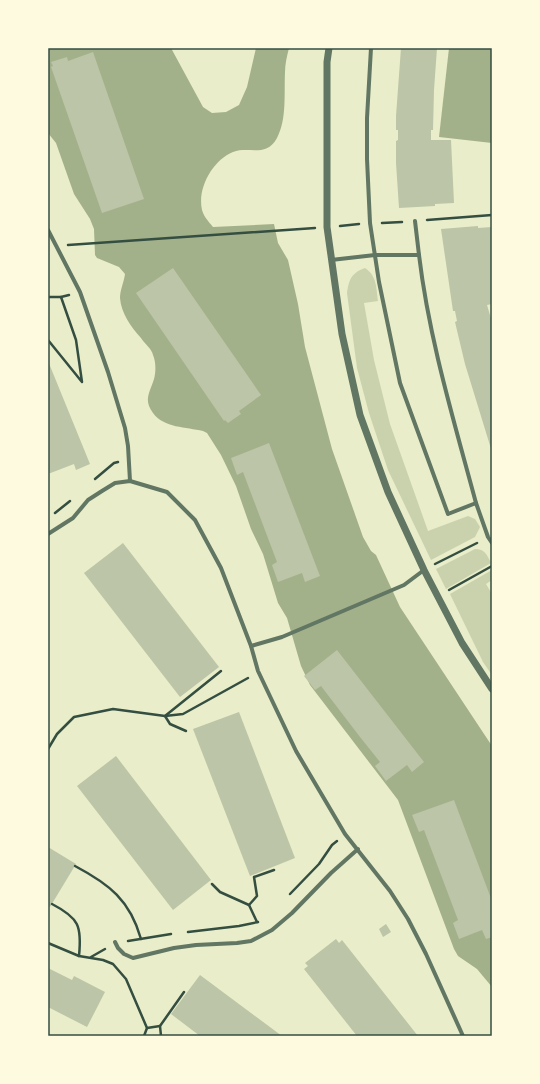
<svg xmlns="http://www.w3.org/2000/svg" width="540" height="1084" font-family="'Golos Text',sans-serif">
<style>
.green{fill:#cad2ad}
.water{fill:#a3b18a}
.building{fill:#bcc5a7}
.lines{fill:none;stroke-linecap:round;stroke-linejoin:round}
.path{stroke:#344e41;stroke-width:2.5}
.minor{stroke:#617663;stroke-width:4}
.tertiary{stroke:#617663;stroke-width:7}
.neatline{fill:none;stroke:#344e41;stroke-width:1.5}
</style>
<rect width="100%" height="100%" fill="#e9edc9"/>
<g class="green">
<path d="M365 268C377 276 376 287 378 301L364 303 374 360 390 424 428 531 468 516 475 519 480 527 475 537 431 560 388 470 369 413 357 368 347 293C349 280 351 273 365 268Z"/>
<path d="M475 549C485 549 487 555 491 563L446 589 436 569Z"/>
<path d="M492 570V580L486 584 492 594V675L483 662 450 594Z"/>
</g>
<g class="water">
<path d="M48 48H171L203 107 212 113 226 112 239 105 247 87 256 48H289C287 56 285 64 285 72 284 94 287 119 277 138 266 158 249 146 233 152 213 160 197 188 202 210 204 217 209 222 213 227L274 224 278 243 288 260 298 304 305 347 332 449 363 537 371 551 376 555 400 607 492 746V987L477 969 458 956 454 949 398 800 310 685 301 666 287 618 278 603 263 554 251 529 236 486 221 455 207 433 203 431C186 427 164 428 153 413 143 400 150 392 154 379 156 372 156 362 153 355 152 349 144 343 141 338 131 327 121 313 120 298 120 290 124 282 125 274L119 267 97 258 95 255 94 229 90 219 74 194 56 143 48 133Z"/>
<path d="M449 48H492V143L439 137Z"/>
</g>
<g class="building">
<path d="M401 48H437L434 90 433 130H431V140H451L454 203 435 204V206L399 208 396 163V141L398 140V130H396V116Z"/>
<path d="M93 52 144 199 102 213 51 67 53 66 51 62 67 57 68 61Z"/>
<path d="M478 226V228L492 227V304L487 305 492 322V452L465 364 455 322 457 321 455 311H453L441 229Z"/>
<path d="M173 268 261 395 239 411 241 414 228 423 225 420 224 421 136 293Z"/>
<path d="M48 361 90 464 76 470 74 464 48 474Z"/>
<path d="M269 443 320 576 305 582 302 573 278 582 272 565 277 562 243 472 237 475 231 458Z"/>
<path d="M123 543 219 667 180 697 84 573Z"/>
<path d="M337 650 424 762 412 772 407 765 386 781 375 766 380 762 360 737 321 686 315 690 304 676Z"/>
<path d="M239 712 295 858 250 876 193 729Z"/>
<path d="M116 756 211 880 173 910 77 786Z"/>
<path d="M454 800 492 901V937L486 939 482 930 459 939 453 923 458 920 424 830 419 832 412 815Z"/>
<path d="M48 847 76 864 50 907 48 905Z"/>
<path d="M386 924 391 932 383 937 379 929Z"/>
<path d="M336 939 339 943 342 940 418 1036H357L304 969 308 966 305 963Z"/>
<path d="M48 968 72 980 74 976 105 992 87 1027 48 1007Z"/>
<path d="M200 975 282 1036H200L171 1014Z"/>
</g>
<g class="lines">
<g class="path">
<path d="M427 220 492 215"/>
<path d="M382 223 402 222"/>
<path d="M340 226 359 224"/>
<path d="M68 245 315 228"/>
<path d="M48 297H61L69 295"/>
<path d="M48 340 82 382 76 340 61 297"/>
<path d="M95 479 114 463 118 462"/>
<path d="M55 513 70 501"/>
<path d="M435 564 477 543"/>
<path d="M449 590 492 566"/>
<path d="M186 731 170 724 165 716 221 671"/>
<path d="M48 749 57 734 74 717 113 709 165 716 183 714 248 678"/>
<path d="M75 866C109 884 130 900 141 939"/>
<path d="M212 884 220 892 249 905 257 922"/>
<path d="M290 894 319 864 332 845 337 841"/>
<path d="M52 904C79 918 82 926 79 956"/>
<path d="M249 905 257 896 254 877 274 870"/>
<path d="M188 932 239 926 258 922"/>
<path d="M128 941 171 934"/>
<path d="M48 943 79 956 103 960 113 964 126 979 147 1028 144 1036"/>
<path d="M91 957 105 949"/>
<path d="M147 1028 160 1026"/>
<path d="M161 1036 160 1026 184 992"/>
</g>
<g class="minor">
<path d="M371 48 367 118V159L370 223 379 282 400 383 448 514 476 503 488 537 492 543"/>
<path d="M415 221 419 255"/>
<path d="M48 230 80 292 108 372 125 428 128 446 130 481"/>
<path d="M331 260 375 255H419C429 339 454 421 476 503"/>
<path d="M48 534 73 518 88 500 102 491 115 483 130 481 167 492 195 520 221 568 251 646 258 671 296 751 345 834 390 891 408 919 426 954 463 1036"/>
<path d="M251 646 282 637 404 585 424 570"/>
<path d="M115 942 118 948 124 954 133 958 174 948 196 945 237 943 251 941 272 930 292 913 331 873 358 849"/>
</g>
<path class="tertiary" d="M329 48 327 62V227L342 334 360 415 388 492 424 570 462 643 492 689"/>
</g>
<rect width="540" height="1084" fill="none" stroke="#fefae0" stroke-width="98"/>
<rect x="49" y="49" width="442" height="986" class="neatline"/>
</svg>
